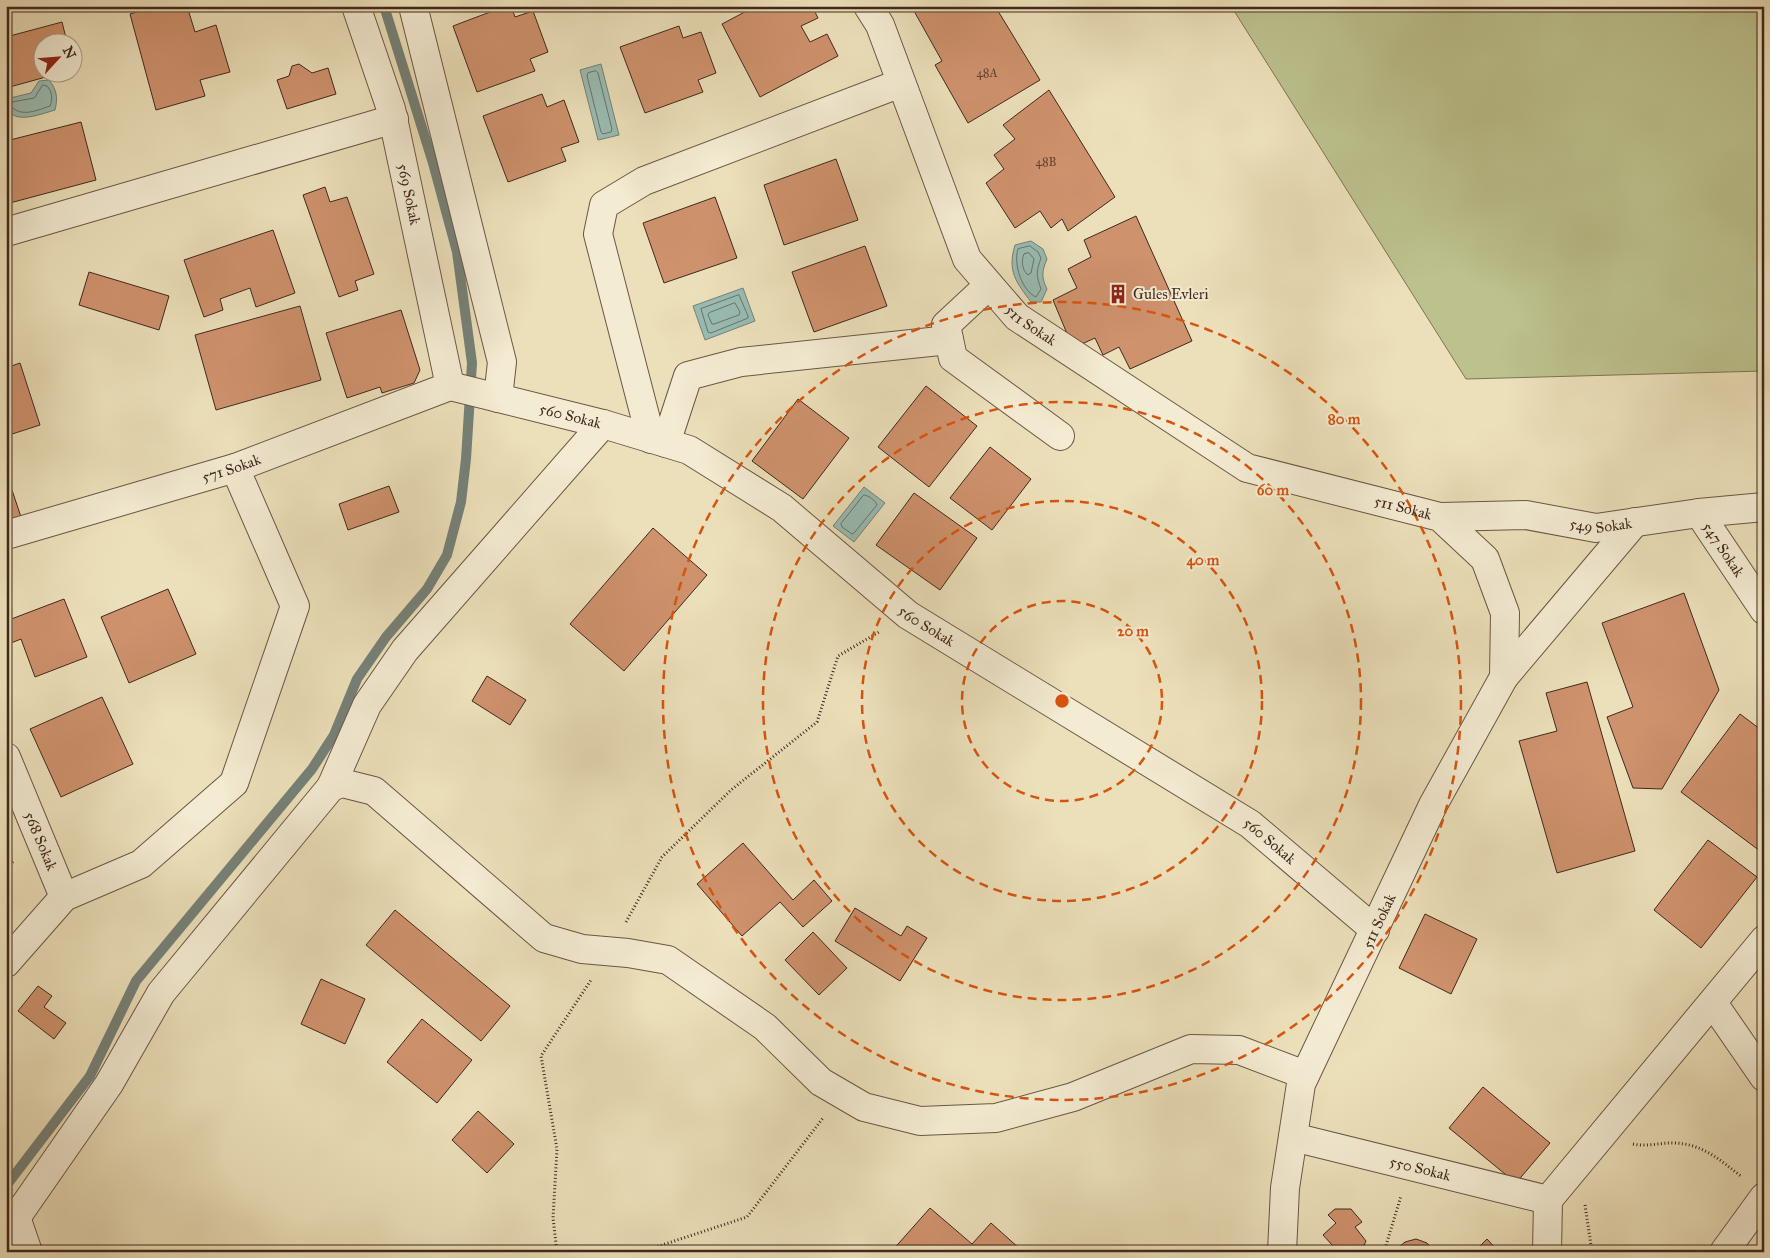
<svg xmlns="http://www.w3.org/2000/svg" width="1770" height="1258" font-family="'IM FELL Great Primer',serif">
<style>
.green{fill:#bcc18d;stroke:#7e7455}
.water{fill:#99bdb4;stroke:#758178}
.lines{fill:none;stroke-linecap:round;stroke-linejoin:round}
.shore{stroke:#6c7268;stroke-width:1}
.stream{stroke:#758178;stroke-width:10}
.building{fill:#ce926d;stroke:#40281d}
.minor-casing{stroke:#6b5644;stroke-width:30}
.path{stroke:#40281d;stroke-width:3;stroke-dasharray:1 2.5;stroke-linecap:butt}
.minor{stroke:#f3ebd2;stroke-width:28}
.ring{fill:none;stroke:#d7540e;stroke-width:2.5;stroke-dasharray:9 6}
.labels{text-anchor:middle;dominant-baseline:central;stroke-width:4;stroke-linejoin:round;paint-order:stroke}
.number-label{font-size:12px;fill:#644231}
.street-label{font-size:15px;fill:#40281d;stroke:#f3ebd2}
.poi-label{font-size:15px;fill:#40281d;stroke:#f3ebd2;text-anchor:start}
.centre{fill:#d7540e;stroke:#f3ebd2;stroke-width:2.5}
.ring-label{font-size:15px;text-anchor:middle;font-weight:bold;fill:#d7540e;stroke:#f3ebd2;stroke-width:4;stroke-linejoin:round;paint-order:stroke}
</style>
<rect width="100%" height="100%" fill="#ece0ba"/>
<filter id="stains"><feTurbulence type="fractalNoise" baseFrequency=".004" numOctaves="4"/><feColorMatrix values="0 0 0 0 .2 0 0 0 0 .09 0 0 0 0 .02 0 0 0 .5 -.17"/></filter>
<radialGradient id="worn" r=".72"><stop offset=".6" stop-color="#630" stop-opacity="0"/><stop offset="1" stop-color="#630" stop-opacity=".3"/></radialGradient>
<path class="green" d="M1231 6H1764V371L1466 379Z"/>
<g class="water">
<path d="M601 64 619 135 598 140 580 70Z"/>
<path d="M49 80C57 90 58 98 55 110 38 115 6 128 6 99L31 93 39 81Z"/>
<path d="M1031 241 1043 249 1047 259C1042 271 1041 277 1047 289L1041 302H1031C1016 282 1007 271 1015 245Z"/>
<path d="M743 288 755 321 705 340 693 306Z"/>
<path d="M864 487 885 503 854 542 833 526Z"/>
</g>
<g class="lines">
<g class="shore">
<path d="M596 71 598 73 612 129 611 132 603 134 601 132 587 76 588 73Z"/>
<path d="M43 85 47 86C52 91 53 99 50 106 38 110 21 118 11 106L12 102 34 98Z"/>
<path d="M1030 246 1038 252 1041 258C1036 272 1036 275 1041 289L1036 297C1022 291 1013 264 1018 249Z"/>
<path d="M1029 253 1034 259 1031 273 1028 275C1022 270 1021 261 1024 254Z"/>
<path d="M739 295 748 316V318L711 333 708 332 701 309Z"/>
<path d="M735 303 740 312 739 315 714 324H712L708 315 709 313Z"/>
<path d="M864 495C868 495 876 501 877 505L854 533 852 534 842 527 841 524Z"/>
</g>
<path class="stream" d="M6 1186 90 1076 136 981 312 769 334 735 357 679 386 637 427 589 447 555 461 502 466 459 472 363 457 252 433 163 384 6"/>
</g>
<g class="building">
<path d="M156 6H187L195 32 216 25 230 72 200 80 205 96 156 110 130 14Z"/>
<path d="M506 6H511L515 17 533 11 548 52 530 59 535 71 477 92 453 26Z"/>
<path d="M756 6H812L818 18 801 26 810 42 827 34 838 56 760 97 722 24Z"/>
<path d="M921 6H995L1040 80 968 123 935 65 942 61 914 11Z"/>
<path d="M62 22 67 42H42V72H64L6 88V37Z"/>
<path d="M679 26 683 38 701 32 716 73 698 80 703 92 645 113 620 47Z"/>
<path d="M299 64 312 73 328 68 336 94 287 109 277 80 289 76 292 66Z"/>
<path d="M1049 90 1115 197 1068 231 1062 219 1051 228 1040 211 1015 228 986 183 1004 169 994 155 1015 139 1003 125Z"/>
<path d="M542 94 547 107 564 100 579 142 561 148 566 161 508 182 483 116Z"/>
<path d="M81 122 96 180 6 204V141Z"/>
<path d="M836 159 858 220 784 245 764 185Z"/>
<path d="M325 187 330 202 347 197 374 274 355 281 358 290 339 297 303 195Z"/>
<path d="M715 197 737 258 664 283 643 223Z"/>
<path d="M1136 216 1192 341 1130 369 1119 347 1103 355 1095 338 1073 348 1053 300 1077 288 1068 269 1091 257 1084 240Z"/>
<path d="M273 230 295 293 256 307 250 288 220 299 223 310 204 317 184 260Z"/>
<path d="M865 246 887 306 814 332 792 272Z"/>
<path d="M89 272 169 296 159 330 79 305Z"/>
<path d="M300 306 321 380 216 410 195 335Z"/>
<path d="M401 310 420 370 414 383 382 393 380 387 347 398 326 333Z"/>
<path d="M20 363 40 425 6 436V368Z"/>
<path d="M926 386 977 426 929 487 878 447Z"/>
<path d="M798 399 849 438 803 499 752 461Z"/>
<path d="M990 447 1031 479 992 530 950 498Z"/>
<path d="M6 472 21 517 6 522Z"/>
<path d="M389 486 399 512 348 530 339 504Z"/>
<path d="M914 493 977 538 940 590 876 545Z"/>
<path d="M653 528 707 575 624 671 570 624Z"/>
<path d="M168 589 196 654 129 683 101 617Z"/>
<path d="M1684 593 1719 690 1662 789 1633 788 1607 717 1633 707 1602 623Z"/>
<path d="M64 599 87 657 35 677 21 639 11 643 6 631V621Z"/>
<path d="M487 676 526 700 510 725 472 701Z"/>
<path d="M1587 682 1635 851 1557 873 1519 741 1557 731 1546 693Z"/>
<path d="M102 697 133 764 61 797 30 729Z"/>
<path d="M1740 714 1764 732V854L1681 792Z"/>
<path d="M1708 840 1757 877 1701 948 1654 910Z"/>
<path d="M743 843 793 900 814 880 832 901 803 927 780 902 742 936 697 884Z"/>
<path d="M855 908 901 936 907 926 927 938 900 981 835 941Z"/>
<path d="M395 910 510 1006 481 1041 366 945Z"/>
<path d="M1425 914 1477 939 1451 994 1399 968Z"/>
<path d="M813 932 847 968 819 995 785 960Z"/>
<path d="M321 979 365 999 345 1044 301 1024Z"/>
<path d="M38 986 52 996 44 1007 66 1023 54 1039 18 1011Z"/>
<path d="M422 1019 472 1060 437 1103 387 1062Z"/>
<path d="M1483 1087 1550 1143 1516 1183 1449 1128Z"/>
<path d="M478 1111 514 1144 487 1173 452 1140Z"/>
<path d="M930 1208 972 1244 991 1223 1019 1248 1015 1252H891Z"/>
<path d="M1335 1209H1351L1362 1222 1355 1227 1366 1241 1361 1252H1326L1333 1246 1323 1235 1336 1223 1328 1215Z"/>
<path d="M1416 1239 1427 1243 1434 1252H1393L1405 1242Z"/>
<path d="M1487 1239 1499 1252H1474Z"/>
</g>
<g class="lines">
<defs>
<g id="minor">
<path id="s1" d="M356 6 391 109 450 386"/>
<path d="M413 6 502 362 498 398"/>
<path id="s2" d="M868 6 880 25 967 259 1017 317 1247 468 1440 517 1485 559 1505 613 1504 677 1433 805 1301 1084 1285 1188 1282 1252"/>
<path d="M6 232 394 119"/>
<path d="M989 285 946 325 953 358 1060 436"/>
<path id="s3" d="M450 386 603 424 689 450 782 508 908 615 1250 824 1375 930"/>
<path d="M651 439 598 234 604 205 644 181 901 83"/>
<path d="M666 443 688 376 741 362 949 340"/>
<path id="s4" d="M1699 513 1764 610"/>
<path id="s5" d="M1440 517 1526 515 1596 528 1699 513 1764 507"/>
<path id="s6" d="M6 535 235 468 450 386"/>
<path d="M1504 677 1635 522"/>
<path id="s7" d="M6 757 64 897"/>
<path d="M331 787 342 783 374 791 544 938 582 949 628 953 668 960 765 1027 821 1082 864 1107 920 1121 996 1118 1073 1097 1191 1049 1239 1050 1305 1075"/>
<path d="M6 963 64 897 141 864 234 783 295 606 235 468"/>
<path d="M1713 1003 1764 1077"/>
<path id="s8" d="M1293 1137 1548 1200"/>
<path d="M16 1217 28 1252"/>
<path d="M6 1229 20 1212 109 1084 161 993 331 787 367 705 405 650 603 424"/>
<path d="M1547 1252 1548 1200 1764 940"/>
<path d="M1724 1252 1764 1197"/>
</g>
</defs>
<use href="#minor" class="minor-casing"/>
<g class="path">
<path d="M698 6 741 9 743 6"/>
<path d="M6 865 15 861"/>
<path d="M626 922 662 857 731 790 817 722 838 656 879 632"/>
<path d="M1633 1144C1646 1147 1659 1143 1672 1143 1702 1143 1720 1160 1742 1177"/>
<path d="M1585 1205 1592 1252"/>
<path d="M557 1252 553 1218 557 1149 541 1056 591 980"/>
<path d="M641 1252 747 1217 823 1118"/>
<path d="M1384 1252 1401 1196"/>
</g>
<use href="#minor" class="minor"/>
</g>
<g class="ring">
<circle cx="1062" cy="701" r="100"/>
<circle cx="1062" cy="701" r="200"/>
<circle cx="1062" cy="701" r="299"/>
<circle cx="1062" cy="701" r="399"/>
</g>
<defs>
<symbol id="building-bare" viewBox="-9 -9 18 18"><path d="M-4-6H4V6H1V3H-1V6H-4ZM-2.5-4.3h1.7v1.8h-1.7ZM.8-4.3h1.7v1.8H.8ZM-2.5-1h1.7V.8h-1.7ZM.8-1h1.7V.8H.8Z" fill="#8f2418" stroke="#f3ebd2" stroke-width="2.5" paint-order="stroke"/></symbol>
</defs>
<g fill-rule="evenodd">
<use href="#building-bare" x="1104" y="280" width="28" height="28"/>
</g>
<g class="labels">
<g class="number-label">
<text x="987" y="73">48A</text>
<text x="1046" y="162">48B</text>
</g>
<g class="street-label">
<text stroke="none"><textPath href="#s1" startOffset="196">569 Sokak</textPath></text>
<text stroke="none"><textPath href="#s2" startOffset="365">511 Sokak</textPath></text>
<text stroke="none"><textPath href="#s3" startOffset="124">560 Sokak</textPath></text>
<text stroke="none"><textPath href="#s6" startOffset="235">571 Sokak</textPath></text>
<text stroke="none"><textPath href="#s2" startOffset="785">511 Sokak</textPath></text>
<text stroke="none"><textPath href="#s5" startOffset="162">549 Sokak</textPath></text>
<text stroke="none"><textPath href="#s4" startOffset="44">547 Sokak</textPath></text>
<text stroke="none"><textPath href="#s3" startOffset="544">560 Sokak</textPath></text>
<text stroke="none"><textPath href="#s7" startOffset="91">568 Sokak</textPath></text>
<text stroke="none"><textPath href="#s3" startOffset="949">560 Sokak</textPath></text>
<text transform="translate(1379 921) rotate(-65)">511 Sokak</text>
<text stroke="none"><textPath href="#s8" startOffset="131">550 Sokak</textPath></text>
</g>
<g class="poi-label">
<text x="1133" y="294">Gules Evleri</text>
</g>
</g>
<circle cx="1062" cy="701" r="8" class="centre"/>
<g class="ring-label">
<text x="1344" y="424">80 m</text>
<text x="1273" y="495">60 m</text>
<text x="1203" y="565">40 m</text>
<text x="1133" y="636">20 m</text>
</g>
<rect width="1770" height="1258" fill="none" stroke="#ece0ba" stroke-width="25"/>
<rect x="8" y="8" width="1755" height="1243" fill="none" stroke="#40281d" stroke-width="2.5"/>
<rect x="12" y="12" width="1745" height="1233" fill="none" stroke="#40281d"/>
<g transform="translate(58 58) rotate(64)"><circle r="24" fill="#f3ebd2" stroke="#ab9d8a"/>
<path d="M0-4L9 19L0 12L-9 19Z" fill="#8f2418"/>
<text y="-8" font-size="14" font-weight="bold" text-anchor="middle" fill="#40281d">N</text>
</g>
<rect width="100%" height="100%" filter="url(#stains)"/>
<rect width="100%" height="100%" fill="url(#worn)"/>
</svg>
